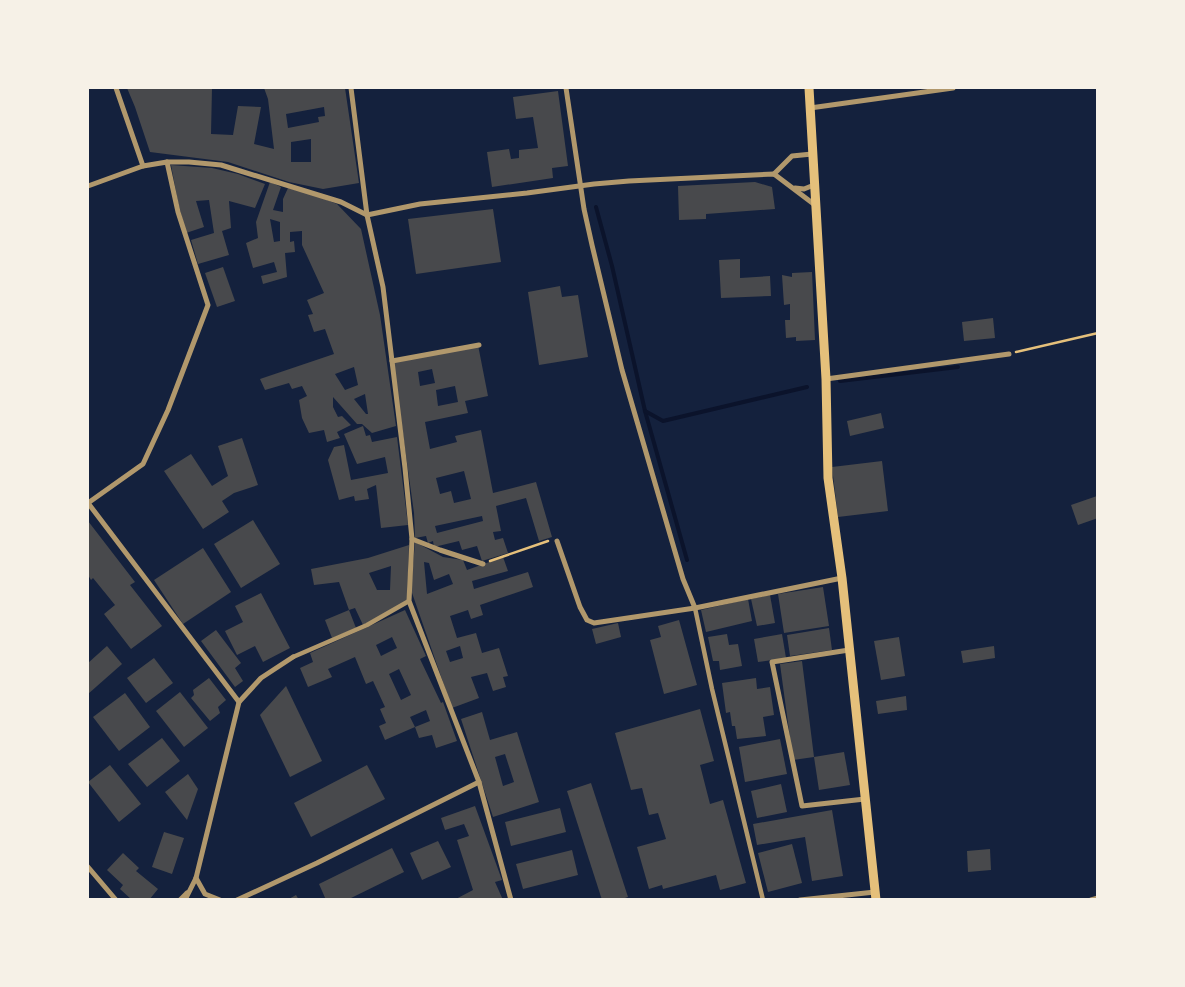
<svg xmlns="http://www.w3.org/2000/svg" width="1185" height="987" font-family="Overpass,sans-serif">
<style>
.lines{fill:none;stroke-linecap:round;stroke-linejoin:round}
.stream{stroke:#0b132b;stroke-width:4}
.building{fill:#48494c;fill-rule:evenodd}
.path{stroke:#e5c07b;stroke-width:2.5}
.pedestrian{stroke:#b1986c;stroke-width:4.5}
.minor{stroke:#b1986c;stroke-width:5}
.secondary{stroke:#e5c07b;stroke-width:9}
</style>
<rect width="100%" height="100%" fill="#14213d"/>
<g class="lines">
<g class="stream">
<path d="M596 207 612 266 645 411 687 560"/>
<path d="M840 381 958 367"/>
<path d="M645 411 663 421 807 387"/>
</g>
</g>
<g class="building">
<path d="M127 88H212L211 134 233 135 238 106 261 107 254 144 274 149 268 99 264 88H345L359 183 323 189 289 182 228 162 150 152 135 107ZM324 107 325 116 318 117 319 122 288 128 286 114ZM311 139V162H291V142Z"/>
<path d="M558 91 568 166 552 168 553 178 492 187 487 152 509 149 511 159 519 158V150L538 148 533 117 516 119 513 97Z"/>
<path d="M171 165 212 168 238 174 265 184 255 208 229 201 231 228 222 231 229 255 198 264 191 240 214 233 209 200 196 201 204 227 186 233 178 202Z"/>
<path d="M270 182 281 187 273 210 283 212V199L288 188 309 193 337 204 361 229 380 315 396 426 372 433 362 424H357L333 397V407L338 417 342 416 351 425 337 432 340 438 327 442 324 430 309 433 302 418 299 400 307 396 302 386 292 389 289 383 265 390 260 379 334 354 325 329 314 332 308 315 313 314 307 300 324 293 302 245V231L290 232V242L294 241 295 252 285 253 287 277 263 284 261 276 277 272 274 262 253 268 246 243 258 238 256 222ZM270 219 280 222V241L274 242ZM354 367 358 385 345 390 335 374ZM365 394 368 414H366L354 399Z"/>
<path d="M755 182 772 187 775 209 706 214V219L679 220 678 186Z"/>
<path d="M493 209 501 262 416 274 408 219Z"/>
<path d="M740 259V278L770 276 771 296 721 298 719 260Z"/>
<path d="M223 267 235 301 217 307 205 273Z"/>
<path d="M812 272 815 340 796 341V337L786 338 785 320H790V304L784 305 782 275 792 277V273Z"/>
<path d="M560 286 562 297 578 295 588 357 539 365 528 292Z"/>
<path d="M993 318 995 338 964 341 962 322Z"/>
<path d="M478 345 488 396 465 401 468 413 425 422 430 449 457 442 455 436 481 430 493 493 536 482 552 537 539 541 526 498 496 506 501 531 493 532 495 540 503 538 508 553 482 561 477 546 462 550 459 541 434 547 433 541 428 543 426 536 415 538 414 513 393 362ZM432 369 435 383 420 386 418 372ZM455 386 458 402 438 406 436 390ZM464 471 471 499 454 503 451 491 440 494 436 478ZM482 516 483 521 437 533 435 526Z"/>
<path d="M881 413 884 428 850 436 847 421Z"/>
<path d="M363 426 366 436 370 435 372 442 397 437 408 525 381 528 376 485 367 489 369 499 355 501 354 496 339 500 328 460 334 447 344 445 351 480 388 473 385 457 357 464 344 434Z"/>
<path d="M242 438 258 485 234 493 222 501 229 512 203 529 164 471 191 454 212 486 228 476 218 446Z"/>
<path d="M882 461 888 511 838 517 832 467Z"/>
<path d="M1097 496 1098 518 1078 525 1071 505Z"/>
<path d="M253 520 280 564 241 588 214 544Z"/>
<path d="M88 521 135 582 130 585 162 626 131 649 104 614 115 605 93 578 91 580 88 575Z"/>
<path d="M415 542 443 557 463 560 467 570 503 557 508 571 472 581 474 589 528 572 533 587 480 605 483 615 471 619 468 610 450 616 457 638 476 633 482 653 499 648 508 676 503 677 506 687 493 691 487 673 471 677 479 698 452 708 411 590ZM424 562 429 563 434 580 449 574 453 584 427 594ZM460 646 463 658 450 662 446 651Z"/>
<path d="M409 545 407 601 363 625 355 608 349 610 339 582 314 585 311 569 368 558ZM391 566 390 590H377L369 573Z"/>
<path d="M203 548 231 592 183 624 154 580Z"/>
<path d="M823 587 829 626 784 633 778 594Z"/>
<path d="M261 593 290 648 263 662 255 646 237 655 225 631 243 622 235 606Z"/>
<path d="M770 595 775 623 757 626 751 599Z"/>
<path d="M748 599 752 621 706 632 701 610Z"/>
<path d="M349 610 356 628 332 638 325 620Z"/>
<path d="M405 610 426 656 420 659 441 703 443 702 457 741 436 748 432 735 419 738 415 727 430 721 426 710 410 717 415 727 385 740 379 726 386 723 380 709 385 707 373 681 366 684 355 657 328 669 332 677 308 687 300 668 313 662 310 653ZM392 637 397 648 381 656 376 645ZM399 669 411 695 401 700 389 674Z"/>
<path d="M679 620 697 685 664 694 650 640 661 637 658 626Z"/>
<path d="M618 623 621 637 596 644 592 629Z"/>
<path d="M829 628 832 650 790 656 787 635Z"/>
<path d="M216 630 241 663 235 668 243 681 235 687 201 641Z"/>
<path d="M727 634 729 645 738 644 742 666 720 670 719 661H713L708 637Z"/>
<path d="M782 634 786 658 758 662 754 639Z"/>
<path d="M899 637 905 676 881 680 874 641Z"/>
<path d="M107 646 122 664 88 694V663Z"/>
<path d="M994 646 995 658 963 663 961 651Z"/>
<path d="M154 658 173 683 146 703 127 678Z"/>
<path d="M802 661 814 757 793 760 780 664Z"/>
<path d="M209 678 226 700 218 707 220 713 210 721 191 698 194 695 193 690Z"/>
<path d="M756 678 757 689 770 687 774 715 763 717 766 736 737 739 735 726H732L730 712 726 713 722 683Z"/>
<path d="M286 686 322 761 290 777 260 715Z"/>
<path d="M180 692 208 728 184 747 156 711Z"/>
<path d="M125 693 150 727 119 751 93 717Z"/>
<path d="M906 696 907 710 878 714 876 701Z"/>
<path d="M700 709 714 761 700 765 710 804 723 800 746 883 720 890 716 875 663 889 662 885 649 889 637 847 666 839 658 813 649 815 642 788 631 790 615 733Z"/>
<path d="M482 712 490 740 517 732 539 802 493 817 461 719ZM505 754 514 782 503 786 495 757Z"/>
<path d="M162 738 180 761 147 787 128 764Z"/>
<path d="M780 739 787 774 745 782 739 747Z"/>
<path d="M844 752 850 785 819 790 814 757Z"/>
<path d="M110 765 141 804 119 822 88 782Z"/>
<path d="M367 765 385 799 311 837 294 803Z"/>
<path d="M188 774 198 789 187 820 165 792Z"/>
<path d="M591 783 628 897 619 900H602L567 791Z"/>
<path d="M781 784 787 812 757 818 751 791Z"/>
<path d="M475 806 502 880 495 882 503 900H454L473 890 457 840 469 836 464 824 445 830 441 818Z"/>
<path d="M560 808 566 832 511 846 505 822Z"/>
<path d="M832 810 843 876 812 881 805 837 757 845 753 824Z"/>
<path d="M164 832 184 838 172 874 152 867Z"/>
<path d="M438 841 451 867 422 880 410 853Z"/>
<path d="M792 844 802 883 768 892 758 853Z"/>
<path d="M392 848 404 872 347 900H326L319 884Z"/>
<path d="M990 849 991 870 968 872 967 851Z"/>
<path d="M572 850 578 875 523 889 516 864Z"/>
<path d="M123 853 139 868 136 871 158 889 149 900H132L120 889 123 885 107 870Z"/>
<path d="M296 895 299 900H287Z"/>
</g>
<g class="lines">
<g class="path">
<path d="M1016 352 1098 333"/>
<path d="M490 561 548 541"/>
</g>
<g class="pedestrian">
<path d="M695 608 712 689 763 900"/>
<path d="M293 657 367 625 409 601"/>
</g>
<g class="minor">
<path d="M116 88 143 166"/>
<path d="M351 88 367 215 383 287 405 468 412 539 409 601 479 782 511 900"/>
<path d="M566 88 584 209 592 245 622 370 683 579 695 608"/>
<path d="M810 108 953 88"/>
<path d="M774 174 792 156 812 154"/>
<path d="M88 186 143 166 167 162H189L221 165 341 202 367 215 420 204 527 193 594 184 629 181 774 174 815 205"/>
<path d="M795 188 804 189 814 185"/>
<path d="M392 361 479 345"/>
<path d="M826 379 1009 354"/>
<path d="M88 503 143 464 168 410 208 305 178 212 167 162"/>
<path d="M88 503 239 702"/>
<path d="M412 539 440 550 483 564"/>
<path d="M557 541 580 607 587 620 594 623 695 608 842 578"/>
<path d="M849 650 772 662 802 806 865 799"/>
<path d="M88 867 116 900"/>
<path d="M196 878 205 894 220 900"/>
<path d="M180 900 187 893"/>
<path d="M185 900 196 878 239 702 261 678 293 657"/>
<path d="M237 900 317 863 479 782"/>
<path d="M800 900 875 892"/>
<path d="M1091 900 1098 898"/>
</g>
<path class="secondary" d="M809 88 826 379 828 478 842 578 876 900"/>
</g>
<rect width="1185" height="987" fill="none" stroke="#f6f1e7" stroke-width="178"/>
</svg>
